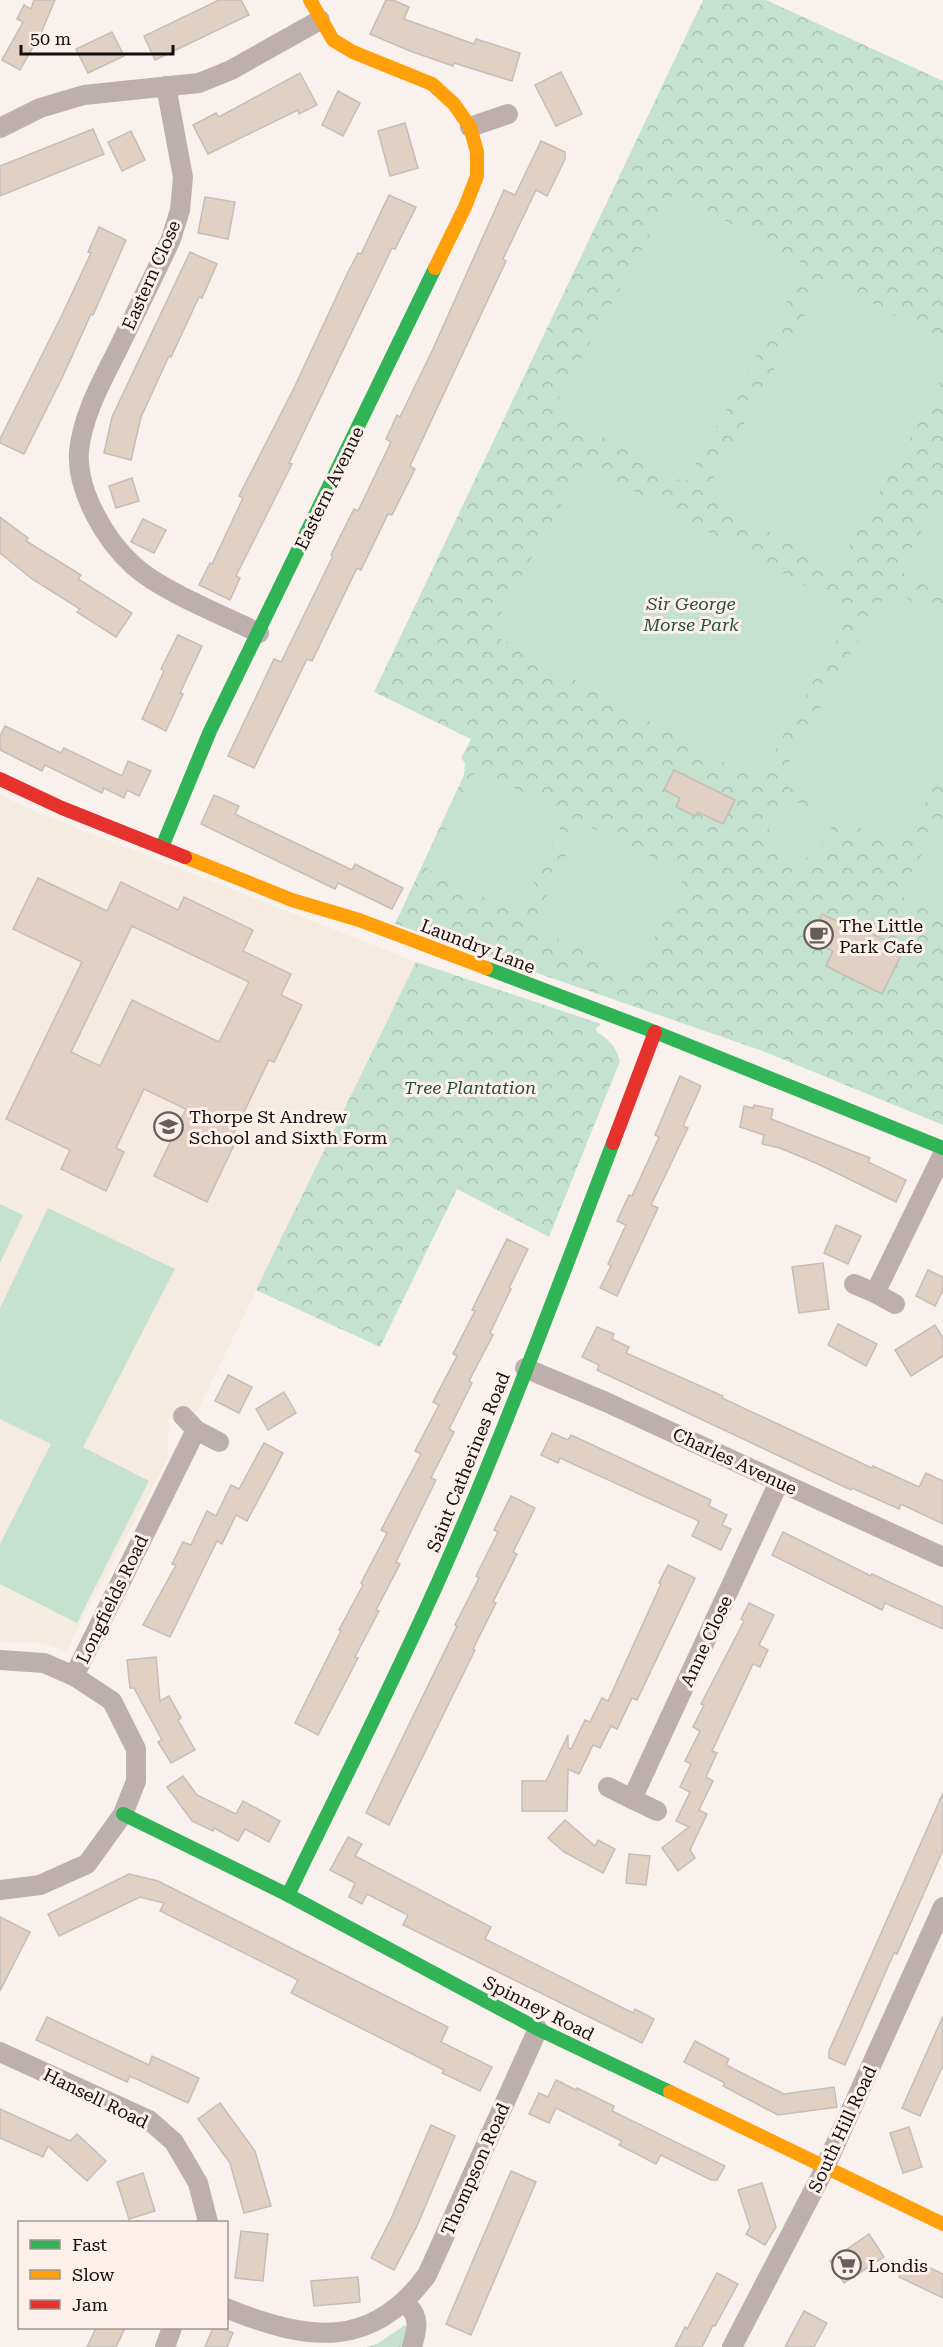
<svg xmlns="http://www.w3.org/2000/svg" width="943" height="2347" font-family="'Roboto Serif',serif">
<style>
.education{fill:#f5ecdf}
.grass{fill:url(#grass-tufts)}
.park{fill:url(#park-crowns)}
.pitch{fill:#c5e2d1}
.building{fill:#e2d0c2;stroke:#c3bebb;stroke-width:1.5;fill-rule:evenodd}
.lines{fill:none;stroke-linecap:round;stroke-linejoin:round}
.street{stroke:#bdafad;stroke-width:20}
.fast{stroke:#30b455;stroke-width:14}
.slow{stroke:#ff9f0a;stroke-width:14}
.jam{stroke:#e5322d;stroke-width:14}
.labels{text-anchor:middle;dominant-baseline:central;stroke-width:6;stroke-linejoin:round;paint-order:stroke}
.street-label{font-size:18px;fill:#130f0d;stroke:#fdf0ea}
.park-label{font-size:18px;font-style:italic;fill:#23503d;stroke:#fdf0ea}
.poi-label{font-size:18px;fill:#130f0d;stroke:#fdf0ea;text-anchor:start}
</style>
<defs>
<pattern id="grass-tufts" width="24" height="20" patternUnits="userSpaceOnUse" patternTransform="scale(1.5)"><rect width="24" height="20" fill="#c5e2d1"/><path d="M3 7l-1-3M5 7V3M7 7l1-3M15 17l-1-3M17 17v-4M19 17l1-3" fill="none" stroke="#a8c1b2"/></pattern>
<pattern id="park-crowns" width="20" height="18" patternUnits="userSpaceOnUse" patternTransform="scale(1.5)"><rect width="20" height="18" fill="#c5e2d1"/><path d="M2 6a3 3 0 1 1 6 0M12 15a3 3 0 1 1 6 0" fill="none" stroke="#a8c1b2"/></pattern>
</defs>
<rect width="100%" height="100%" fill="#f9f1ee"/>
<path class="education" d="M0 795 32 810 416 962 197 1412 169 1419 168 1458 66 1651 44 1643 0 1642Z"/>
<path class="grass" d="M405 2325 409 2329 405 2347H366L377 2344Z"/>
<g class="park">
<path d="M703 0H766L943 81V1125L760 1050 395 924 464 775 465 763 461 758 471 739 374 692Z"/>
<path d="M416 962 601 1024 596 1028 597 1032C610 1040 615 1046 620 1061L549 1237 457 1189 380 1347 256 1290Z"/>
</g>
<g class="pitch">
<path d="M674 192 807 266 685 483 553 409Z"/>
<path d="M826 277 943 343V378L836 569 704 495Z"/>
<path d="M584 463 852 612 758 781 490 633Z"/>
<path d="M943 493V596L899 570Z"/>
<path d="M889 588 943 619V771L898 850 778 781Z"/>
<path d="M476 769 567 814 519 914 427 869Z"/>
<path d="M783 795 834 821C829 831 824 846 815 853 797 868 767 854 769 830 770 818 778 806 783 795Z"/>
<path d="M943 817V919L899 895Z"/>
<path d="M582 823 686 873 636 976 532 926Z"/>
<path d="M0 1204 23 1215 0 1263Z"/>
<path d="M48 1208 175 1269 83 1447 149 1481 77 1623 0 1584V1544L51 1444 0 1419V1308Z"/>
</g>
<g class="building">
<path d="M34 0H55L41 33 20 70 2 60 23 22 17 19 24 5 31 9Z"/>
<path d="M219 0H241L249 15 155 60 144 36Z"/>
<path d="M386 0H393L409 7 404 19 474 44 476 39 520 53 512 81 454 63 453 66 410 51 370 34Z"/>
<path d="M112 32 124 56 88 73 76 49Z"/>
<path d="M561 72 582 114 556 126 535 85Z"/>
<path d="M300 73 317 105 299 114 298 110 208 154 193 125 216 113 219 117Z"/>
<path d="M338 91 360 103 343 136 322 125Z"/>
<path d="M405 123 418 168 390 176 378 131Z"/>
<path d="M93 129 104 154 0 196V166Z"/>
<path d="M131 131 145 160 122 171 108 142Z"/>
<path d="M541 141 565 152V159L547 196 536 190 503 259 506 261 410 466 415 469 392 515 388 514 361 570 357 568 312 661 307 659 254 768 228 756 274 659 281 662 333 556 331 555 354 509 358 511 391 442 386 439 397 415 400 417 433 349 504 190 515 195Z"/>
<path d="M389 195 416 207 395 249 392 248 289 463 292 464 236 576 240 578 230 600 199 585 210 563 212 564 243 498 239 496 295 386 347 274 358 253 361 254Z"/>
<path d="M205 197 235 202 228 239 198 233Z"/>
<path d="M99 227 126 240 93 315 91 314 63 376 24 454 0 443V439L62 315 91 253 88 252Z"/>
<path d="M190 252 217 264 202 298 199 297 171 357 169 356 141 417 131 460 104 453 112 417Z"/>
<path d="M132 478 139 501 116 508 109 486Z"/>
<path d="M0 517 28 538 26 541 81 575 78 579 132 613 116 637 77 612 80 609 32 579 0 553Z"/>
<path d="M143 519 166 530 154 553 131 542Z"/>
<path d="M178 635 202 646 180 693 183 694 166 731 142 719 164 671 161 669Z"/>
<path d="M5 726 61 753 64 748 122 776 128 761 151 771 139 796 127 790 124 798 104 788 102 793 45 765 42 771 0 750V736Z"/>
<path d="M674 770 735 800 723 824 698 812 695 816 676 807 680 798 664 790Z"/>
<path d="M214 795 239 806 235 814 352 870 355 864 403 888 392 909 338 883 335 889 201 824Z"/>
<path d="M38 878 107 911 121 882 178 910 184 897 253 930 243 951 291 974 281 995 302 1005 274 1062 269 1060 229 1143 234 1145 207 1202 154 1176 186 1109 144 1089 116 1148 124 1152 106 1191 61 1169 70 1150 6 1119 82 962 13 929ZM132 926 249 982 219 1042 132 1000 100 1066 71 1052Z"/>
<path d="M822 914 863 934 864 930 887 941 885 945 902 953 882 994 826 966 833 951 812 940 813 937 811 936Z"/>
<path d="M680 1076 701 1086 683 1126 688 1128 651 1205 658 1208 617 1296 600 1288 611 1266 608 1264 626 1225 617 1221 629 1195 632 1196 659 1137 655 1135Z"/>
<path d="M754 1105 773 1109 771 1119 870 1158 868 1162 906 1180 896 1202 818 1164 780 1148 762 1144 764 1135 740 1127 744 1106 753 1108Z"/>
<path d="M836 1225 861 1236 848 1264 824 1253Z"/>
<path d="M507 1239 528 1249 509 1288 511 1289 490 1333 493 1335 469 1381 472 1383 449 1429 454 1432 431 1478 436 1480 396 1562 400 1564 376 1610 379 1611 355 1657 358 1658 318 1735 295 1723 341 1631 339 1630 363 1585 361 1583 387 1533 381 1530 421 1454 415 1451 439 1405 433 1402 457 1356 453 1354 475 1311 472 1310Z"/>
<path d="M823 1263 829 1309 799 1313 792 1267Z"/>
<path d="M928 1270 943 1277V1290L935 1306 916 1296Z"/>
<path d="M838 1324 877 1344 866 1366 828 1345Z"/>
<path d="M935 1325 943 1338V1356L911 1376 895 1350Z"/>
<path d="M597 1327 614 1334 612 1339 629 1347 626 1353 723 1396 722 1398 872 1468 873 1466 919 1487 926 1473 943 1481V1524L901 1504 899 1509 852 1488 851 1490 597 1370 599 1365 582 1357Z"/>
<path d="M228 1375 252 1387 239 1413 215 1401Z"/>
<path d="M284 1392 296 1413 268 1430 256 1409Z"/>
<path d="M552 1433 568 1440 571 1435 711 1500 709 1506 727 1515 722 1525 731 1529 721 1550 692 1536 699 1521 560 1458 558 1463 541 1455Z"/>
<path d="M264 1443 283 1453 247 1521 236 1515 222 1544 217 1541 170 1637 143 1625 176 1565 172 1564 183 1542 191 1545 207 1511 216 1516 231 1485 239 1489Z"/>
<path d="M511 1496 535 1508 513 1552 517 1554 493 1602 496 1603 473 1649 475 1650 389 1825 366 1813 457 1626 455 1625 479 1578 476 1576 498 1532 494 1530Z"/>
<path d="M783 1532 871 1576 872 1574 943 1607V1629L885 1603 882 1610 772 1555Z"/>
<path d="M668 1565 695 1578 637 1700 632 1698 617 1729 611 1726 600 1748 593 1745 579 1774 568 1769 567 1811H522V1781H546L568 1735V1748L571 1749 585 1720 590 1722 602 1698 608 1701 661 1584 659 1583Z"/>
<path d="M749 1603 774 1615 759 1645 768 1650 760 1667 753 1664 712 1751 717 1753 706 1777 713 1781 699 1810 707 1814 690 1850 695 1858 678 1871 662 1848 689 1827 676 1821 690 1792 680 1787 691 1764 685 1761 700 1731 693 1727 704 1705 701 1704 744 1621 741 1619Z"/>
<path d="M156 1657 160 1701 169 1696 181 1718 178 1720 195 1750 171 1763 158 1742 162 1740 134 1688H130L127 1660Z"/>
<path d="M183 1776 197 1795 236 1814 243 1801 280 1821 269 1842 245 1829 238 1841 214 1828 213 1831 192 1821 167 1787Z"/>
<path d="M943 1793V1850L897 1954 894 1953 845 2065 829 2058V2051Z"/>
<path d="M565 1820 595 1846 598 1840 615 1849 603 1873 564 1852 548 1838Z"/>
<path d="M348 1837 362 1844 355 1856 491 1927 485 1939 633 2013 635 2009 654 2019 642 2043 403 1925 408 1915 367 1894 362 1904 349 1897 355 1883 330 1870Z"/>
<path d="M629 1854 650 1856 646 1885 626 1883Z"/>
<path d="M129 1874 158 1881 448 2027 441 2042 492 2067 480 2091 442 2073 444 2070 291 1993 298 1980 160 1911 164 1903 140 1897 59 1936 48 1914Z"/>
<path d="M0 1917 30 1932 0 1991Z"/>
<path d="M943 2016V2065L920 2116 902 2108Z"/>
<path d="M47 2017 149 2065 152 2056 199 2078 188 2103 130 2076 127 2082 36 2040Z"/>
<path d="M695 2041 729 2059 726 2065 784 2094 834 2087 837 2107 778 2115 723 2086 725 2083 684 2062Z"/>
<path d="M556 2080 576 2090 577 2088 614 2106 612 2111 725 2166 717 2180H711L661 2155 656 2164 619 2145 622 2141 556 2108 549 2123 529 2114 539 2093 548 2097Z"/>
<path d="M220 2103 255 2151 271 2206 244 2213 230 2163 198 2119Z"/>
<path d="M0 2109 70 2141 77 2134 106 2161 87 2181 48 2146 43 2157 0 2138Z"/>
<path d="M431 2125 455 2136 417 2226 394 2270 371 2258 391 2219Z"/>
<path d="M909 2127 922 2167 903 2173 890 2133Z"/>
<path d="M511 2171 536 2182 471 2335 446 2324Z"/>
<path d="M143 2173 155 2211 129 2219 117 2182Z"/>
<path d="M762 2183 776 2227 765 2245 746 2234 750 2227 738 2190Z"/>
<path d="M241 2231 268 2234 263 2281 235 2278Z"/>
<path d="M869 2234 884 2257 844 2283 830 2261Z"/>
<path d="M909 2258 943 2274V2298L899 2277Z"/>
<path d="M717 2273 738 2284 715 2326 713 2325 702 2347H675L685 2327 687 2329Z"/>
<path d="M358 2277 360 2302 314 2306 311 2281Z"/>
<path d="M804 2311 827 2323 814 2347H785Z"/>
<path d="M96 2328H125L116 2347H87Z"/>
<path d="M213 2328H221L233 2333 227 2347H205Z"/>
</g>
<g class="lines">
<g class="street">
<path d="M166 86 183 177 180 210 171 239C154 276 136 312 118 349 102 381 83 414 79 451 76 491 106 541 134 566 163 592 223 615 259 633"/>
<path d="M470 127 508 114"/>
<path d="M0 128 40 108 84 95 199 83 231 70 320 20"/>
<path d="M854 1284 875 1293 943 1154"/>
<path d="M875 1293 895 1304"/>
<path d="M525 1368 606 1402 943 1557"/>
<path d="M183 1416 196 1430"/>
<path d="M0 1660 44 1663 74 1676"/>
<path d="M608 1787 632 1799 779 1482"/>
<path d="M632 1799 657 1811"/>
<path d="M0 1890 40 1885 87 1864 123 1814 136 1781V1749L112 1701 74 1676 196 1430 219 1442"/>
<path d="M0 2052 149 2120 174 2142 198 2183 208 2222"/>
<path d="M409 2307C421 2319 416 2332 412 2347"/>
<path d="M226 2308C312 2344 374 2347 427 2275L538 2029"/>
<path d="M165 2347 172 2328"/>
<path d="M732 2347 821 2176 943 1907"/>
</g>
<g class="fast">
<path d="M162 847 210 731 435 268"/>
<path d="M486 968 655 1032 943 1148"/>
<path d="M123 1814 288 1895 538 2029 670 2092"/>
<path d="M288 1895C341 1785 397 1676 446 1564 507 1426 559 1284 613 1143"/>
</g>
<g class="slow">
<path d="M310 0 333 40 353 52 432 84 454 104 470 127 477 152V176L465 207 435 268"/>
<path d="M185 857 292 900 359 920 486 968"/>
<path d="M670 2092 943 2224"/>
</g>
<g class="jam">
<path d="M0 779 62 808 185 857"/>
<path d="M613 1143 655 1032"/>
</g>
</g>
<defs>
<symbol id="cafe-ring" viewBox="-11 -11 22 22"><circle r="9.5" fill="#fdf0ea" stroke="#645e5c" stroke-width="1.5"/><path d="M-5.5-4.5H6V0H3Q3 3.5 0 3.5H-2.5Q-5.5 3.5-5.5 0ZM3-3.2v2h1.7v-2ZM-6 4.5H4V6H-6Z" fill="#645e5c"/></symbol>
<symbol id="school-ring" viewBox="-11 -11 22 22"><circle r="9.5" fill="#fdf0ea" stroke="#645e5c" stroke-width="1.5"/><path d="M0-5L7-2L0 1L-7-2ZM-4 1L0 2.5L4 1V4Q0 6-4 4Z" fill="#645e5c"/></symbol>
<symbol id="supermarket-ring" viewBox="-11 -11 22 22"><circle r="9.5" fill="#fdf0ea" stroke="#645e5c" stroke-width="1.5"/><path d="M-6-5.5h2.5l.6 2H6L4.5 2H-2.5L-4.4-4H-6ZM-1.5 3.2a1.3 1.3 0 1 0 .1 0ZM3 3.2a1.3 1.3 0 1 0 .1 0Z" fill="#645e5c"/></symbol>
</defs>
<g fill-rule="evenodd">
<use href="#cafe-ring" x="802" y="918" width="33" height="33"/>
<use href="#school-ring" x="152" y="1110" width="33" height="33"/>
<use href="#supermarket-ring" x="830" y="2248" width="33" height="33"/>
</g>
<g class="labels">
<g class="street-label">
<text transform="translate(151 275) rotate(-66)">Eastern Close</text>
<text transform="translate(329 488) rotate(-64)">Eastern Avenue</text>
<text transform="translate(478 946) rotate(21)">Laundry Lane</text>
<text transform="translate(735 1461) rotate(25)">Charles Avenue</text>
<text transform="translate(468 1462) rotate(-68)">Saint Catherines Road</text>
<text transform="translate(112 1599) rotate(-64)">Longfields Road</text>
<text transform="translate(706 1641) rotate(-65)">Anne Close</text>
<text transform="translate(539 2008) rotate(27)">Spinney Road</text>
<text transform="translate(96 2098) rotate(26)">Hansell Road</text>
<text transform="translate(842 2129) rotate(-65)">South Hill Road</text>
<text transform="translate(475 2169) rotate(-66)">Thompson Road</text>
</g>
<g class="park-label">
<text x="691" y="603">Sir George<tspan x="691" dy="21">Morse Park</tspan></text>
<text x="470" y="1087">Tree Plantation</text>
</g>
<g class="poi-label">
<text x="839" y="925">The Little<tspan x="839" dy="21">Park Cafe</tspan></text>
<text x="189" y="1116">Thorpe St Andrew<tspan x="189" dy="21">School and Sixth Form</tspan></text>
<text x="868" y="2265">Londis</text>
</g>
</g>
<rect x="18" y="2221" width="210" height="108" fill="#fdf0ea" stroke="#9f9692" stroke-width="1.5"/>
<rect x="30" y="2240" width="30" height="9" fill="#30b455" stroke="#9f9692" stroke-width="1.5"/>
<text x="72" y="2251" font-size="18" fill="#130f0d">Fast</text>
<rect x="30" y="2270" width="30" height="9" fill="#ff9f0a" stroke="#9f9692" stroke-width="1.5"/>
<text x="72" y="2281" font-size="18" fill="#130f0d">Slow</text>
<rect x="30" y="2300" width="30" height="9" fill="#e5322d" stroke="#9f9692" stroke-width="1.5"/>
<text x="72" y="2311" font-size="18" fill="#130f0d">Jam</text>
<path d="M21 45v9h152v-9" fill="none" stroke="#130f0d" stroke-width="3"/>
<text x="30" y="45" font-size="18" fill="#130f0d" stroke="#fdf0ea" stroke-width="4.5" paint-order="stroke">50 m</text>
</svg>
